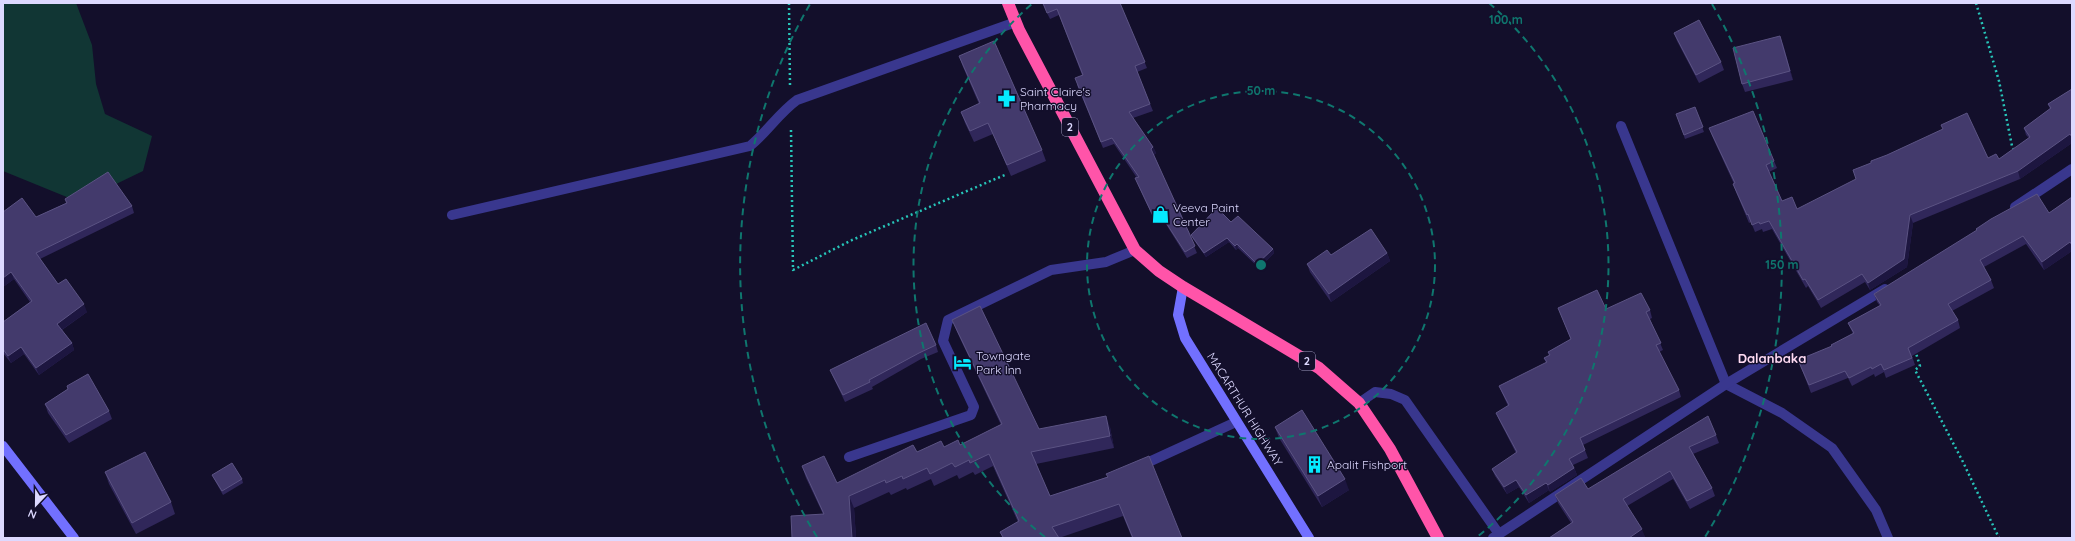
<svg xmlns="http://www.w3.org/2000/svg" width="2075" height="541" font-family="Quicksand,sans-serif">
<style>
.green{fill:#113634}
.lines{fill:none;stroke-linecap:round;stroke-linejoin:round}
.path{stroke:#27c5b9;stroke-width:2.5;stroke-dasharray:2 3;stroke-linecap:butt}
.lane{stroke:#39378e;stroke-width:10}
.street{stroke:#39378e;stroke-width:10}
.secondary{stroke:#7270ff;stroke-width:10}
.highway{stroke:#ff54a9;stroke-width:12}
.wall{fill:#30275a}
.shaded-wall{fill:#1d1640}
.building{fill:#433a6c;stroke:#5b5383}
.ring{fill:none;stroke:#0f766e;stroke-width:2;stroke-dasharray:7 5}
.labels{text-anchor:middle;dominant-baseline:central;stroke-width:3;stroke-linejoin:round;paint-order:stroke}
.shield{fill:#130f2b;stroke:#a09cbf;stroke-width:1}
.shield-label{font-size:11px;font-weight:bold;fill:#ddd9ff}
.poi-label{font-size:12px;fill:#ddd9ff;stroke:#130f2b;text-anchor:start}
.street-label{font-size:12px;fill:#ddd9ff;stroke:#130f2b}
.neighbourhood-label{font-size:13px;font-weight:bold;fill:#ffdbf3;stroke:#130f2b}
.centre{fill:#0f766e;stroke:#130f2b;stroke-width:2}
.ring-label{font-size:12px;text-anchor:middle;font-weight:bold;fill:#0f766e;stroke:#130f2b;stroke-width:3;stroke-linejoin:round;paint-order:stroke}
</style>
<rect width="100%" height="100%" fill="#130f2b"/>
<path class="green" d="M3 3H76L92 45 96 84 105 114 152 136 143 171 79 202 3 171Z"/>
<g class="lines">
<g class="path">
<path d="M789 3 790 85"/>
<path d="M1976 3 1999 81 2012 146 2014 150"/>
<path d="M791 130 793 270 852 240 1007 174"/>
<path d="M1915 350 1920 366 1915 370 1963 462 1999 538"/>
</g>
<g class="lane">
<path d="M1726 384 1782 413 1832 448 1876 510 1888 538"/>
<path d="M849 457 971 415 974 407 943 341 948 320 1051 270 1106 262 1135 250"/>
</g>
<g class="street">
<path d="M1621 126 1726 384"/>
<path d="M2015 207 2072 169"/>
<path d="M452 215 750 146C767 132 779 113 797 100L1016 22"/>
<path d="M1359 403 1375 392 1391 394 1405 400 1499 534"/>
<path d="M1140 466 1236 422"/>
<path d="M1493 538 1726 384 1885 289"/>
</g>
<g class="secondary">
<path d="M1183 287 1178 315 1185 338 1309 538"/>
<path d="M3 446 74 538"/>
</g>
<path class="highway" d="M1008 3 1019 30 1135 250 1159 271 1183 287 1319 368 1359 403 1390 449 1438 538"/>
</g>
<g class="wall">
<path d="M1042 3H1120L1147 68 1137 72 1153 111 1133 118 1153 147 1156 153 1154 155 1197 253 1187 258 1164 221 1156 224 1138 185 1135 178H1137L1114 144 1103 148 1077 85 1082 75 1059 15 1050 19Z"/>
<path d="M1674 33 1721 62 1724 70 1699 83 1677 41Z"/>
<path d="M1783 44 1793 80 1745 92 1742 84Z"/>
<path d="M959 56 1042 150 1046 161 1011 176 993 134 974 142 965 123 961 112 979 104 963 67Z"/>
<path d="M2072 89V143L2020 179 1913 223 1907 267 1870 290 1865 282 1821 308 1808 286 1806 288 1772 229 1763 232 1762 229 1755 232 1751 222 1749 223 1736 192 1733 184H1734L1712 136 1709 128 1774 161 1777 168 1769 172 1782 201 1797 209 1988 158 1999 159 2029 138 2026 135 2024 128 2050 109 2048 104Z"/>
<path d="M1695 107 1704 132 1685 139 1676 114Z"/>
<path d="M2072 197V251L2044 270 2026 244 1984 267 1991 280 1994 288 1952 311 1958 320 1960 328 1912 356 1915 365 1886 378 1884 372 1875 377 1874 374 1852 386 1848 378 1811 393 1798 360 1832 347 1853 334 1848 323 1880 306 1877 302 1874 294 2049 213Z"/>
<path d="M65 199 132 206 134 213 40 259 58 284 87 312 62 330 72 343 74 350 39 375 24 354 11 363 3 353V322L30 302 14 279 3 287 36 217 66 203Z"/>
<path d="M1231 222 1273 249 1274 253 1259 268 1238 248 1236 250 1229 242 1206 257 1193 239 1191 235Z"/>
<path d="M1387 253 1390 261 1331 302 1310 272 1307 264 1331 255Z"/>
<path d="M1558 308 1650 310 1652 318 1650 319 1663 350 1659 352 1679 390 1681 397 1583 445 1588 458 1573 465 1577 475 1550 492 1549 490 1529 503 1519 487 1507 494 1495 476 1492 469 1516 453 1499 420 1496 413 1508 406 1502 393 1499 386 1546 363 1544 358 1549 356 1548 352 1571 340Z"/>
<path d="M952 320 1039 429 1110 427 1114 448 1036 464 1050 496 1107 477 1182 538H1132L1123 516 1059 538 1002 537 1000 532 1018 522 993 466 975 475 973 472 959 479 957 475 934 486 931 479 907 490 906 488 891 495 889 492 854 508 856 538H792L823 514 806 478 802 466 837 483 917 452 960 445 1001 425 957 332Z"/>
<path d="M936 345 938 352 921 359 872 387 873 389 845 402 833 377 830 370Z"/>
<path d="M67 386 109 411 112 419 69 443 48 413 45 404 68 389Z"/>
<path d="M1275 427 1349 490 1322 507 1279 438Z"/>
<path d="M1716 435 1719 443 1693 454 1712 488 1715 496 1690 509 1673 479 1627 506 1645 537 1644 538H1549L1571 523 1558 503 1555 495 1588 489Z"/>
<path d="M105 472 171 502 175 514 136 534 109 484Z"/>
<path d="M212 475 242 479 243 483 223 495 214 479Z"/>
</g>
<g class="shaded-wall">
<path d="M1780 36 1783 44 1793 80 1790 71Z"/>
<path d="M2070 134 2072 139V143L2020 179 2018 171Z"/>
<path d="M1153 147 1156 153 1153 155 1151 149Z"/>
<path d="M1910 215 1913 223 1907 267 1870 290 1868 283Z"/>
<path d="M1227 238 1229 242 1206 257 1204 253Z"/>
<path d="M2070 242 2072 247V251L2044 270 2042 262Z"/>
<path d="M1237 244 1238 248 1236 250 1235 246Z"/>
<path d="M1273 249 1274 253 1259 268 1257 264Z"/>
<path d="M1387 253 1390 261 1331 302 1329 294Z"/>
<path d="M11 272 14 279 3 287V278Z"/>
<path d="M84 304 87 312 60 331 57 324Z"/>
<path d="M72 343 74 350 39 375 36 368Z"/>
<path d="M21 347 24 354 11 363 8 356Z"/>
<path d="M1106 416 1110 427 1114 448 1110 436Z"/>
<path d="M1574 468 1577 475 1550 492 1548 485Z"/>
<path d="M1345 479 1349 490 1322 507 1318 496Z"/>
<path d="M1516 480 1519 487 1507 494 1504 487Z"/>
<path d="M1546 483 1549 490 1529 503 1526 495Z"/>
<path d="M849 496 854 508 856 538H852Z"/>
<path d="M1642 529 1645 537 1644 538H1629Z"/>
</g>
<g class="building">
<path d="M1043 3H1120L1145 62 1135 66 1150 104 1129 112 1153 147 1151 149 1195 246 1185 252 1161 215 1154 218 1135 178 1139 177 1112 138 1101 142 1075 78 1083 75 1057 9 1047 13Z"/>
<path d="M1699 20 1721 62 1696 75 1674 33Z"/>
<path d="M1780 36 1790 71 1742 84 1733 48Z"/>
<path d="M994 41 1042 150 1007 165 988 123 970 131 961 112 980 103 959 56Z"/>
<path d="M2072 89V137L2070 134 2018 171 1910 215 1904 259 1868 283 1862 274 1818 300 1805 279 1803 280 1769 221 1760 224 1759 222 1752 225 1748 214 1747 215 1733 184 1735 183 1709 128 1753 111 1774 161 1766 165 1782 201 1792 197 1797 209 1856 179 1853 170 1871 163V161L1887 155 1943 129 1941 125 1967 113 1988 158 1996 154 1999 159 2030 137 2024 128 2051 108 2048 104Z"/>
<path d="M1695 107 1703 127 1684 135 1676 114Z"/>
<path d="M108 172 132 206 36 253 58 284 66 279 84 304 57 324 72 343 36 368 21 347 8 356 3 349V322L32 301 11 272 3 278V212L22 198 36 217 67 203 65 199Z"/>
<path d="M2037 194 2049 213 2072 197V245L2070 242 2042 262 2023 236 1980 260 1991 280 1948 304 1958 320 1908 348 1912 358 1884 370 1881 364 1872 369 1871 367 1849 378 1845 371 1809 385 1798 360 1832 346 1831 345 1854 333 1848 323 1881 305 1874 294 1977 230 1976 229 1991 219Z"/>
<path d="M1217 208 1231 222 1238 216 1273 249 1257 264 1237 244 1235 246 1227 238 1204 253 1191 235Z"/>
<path d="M1371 229 1387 253 1329 294 1307 264 1327 250 1331 255Z"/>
<path d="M1597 290 1606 309 1641 293 1650 310 1646 312 1661 343 1656 345 1679 390 1580 438 1585 450 1569 459 1574 468 1548 485 1546 483 1526 495 1516 480 1504 487 1492 469 1517 452 1496 413 1509 405 1499 386 1547 362 1544 358 1550 355 1548 352 1571 339 1558 308Z"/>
<path d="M980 306 1039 429 1106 416 1110 436 1031 452 1050 496 1108 477 1106 474 1149 456 1182 538H1133L1119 504 1052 527 1059 538H1000L1003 537 1000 532 1019 521 989 454 970 463 969 460 955 467 952 463 930 474 927 468 903 479 902 476 886 483 885 480 849 496 852 538H792L791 516 824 514 802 466 824 456 837 483 913 445 917 452 941 441 944 447 958 440 960 445 1002 424 952 320Z"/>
<path d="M926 323 936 345 919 353 869 380 870 382 843 395 830 370Z"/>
<path d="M88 374 109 411 66 435 45 404 68 389 67 386Z"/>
<path d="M1302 410 1345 479 1318 496 1275 427Z"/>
<path d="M1708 416 1716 435 1689 447 1712 488 1687 501 1670 471 1623 499 1642 529 1629 538H1549L1573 522 1555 495 1581 478 1588 489Z"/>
<path d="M145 452 171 502 132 523 105 472Z"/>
<path d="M232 463 242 479 222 491 212 475Z"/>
</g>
<g class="ring">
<circle cx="1261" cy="265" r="174"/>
<path d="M1045 537A347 347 0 0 1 1033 3M1489 3A347 347 0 0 1 1477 537"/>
<path d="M817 537A521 521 0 0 1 810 4M1712 4A521 521 0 0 1 1705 537"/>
</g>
<defs>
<symbol id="pharmacy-bare" viewBox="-9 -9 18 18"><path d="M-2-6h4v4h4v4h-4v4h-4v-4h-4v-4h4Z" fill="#05eaff" stroke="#130f2b" stroke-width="2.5" paint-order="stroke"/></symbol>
<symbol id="shop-bare" viewBox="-9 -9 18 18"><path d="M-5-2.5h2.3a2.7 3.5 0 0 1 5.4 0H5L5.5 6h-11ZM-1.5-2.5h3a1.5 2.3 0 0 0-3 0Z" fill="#05eaff" stroke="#130f2b" stroke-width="2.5" paint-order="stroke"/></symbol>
<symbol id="hotel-bare" viewBox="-9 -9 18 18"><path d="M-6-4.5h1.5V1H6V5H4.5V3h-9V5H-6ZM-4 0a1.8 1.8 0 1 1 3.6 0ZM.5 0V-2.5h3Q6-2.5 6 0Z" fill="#05eaff" stroke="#130f2b" stroke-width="2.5" paint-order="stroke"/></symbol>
<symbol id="building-bare" viewBox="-9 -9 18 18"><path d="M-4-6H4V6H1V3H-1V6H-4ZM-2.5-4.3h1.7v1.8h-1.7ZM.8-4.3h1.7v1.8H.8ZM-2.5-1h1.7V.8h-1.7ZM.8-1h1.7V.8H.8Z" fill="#05eaff" stroke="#130f2b" stroke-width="2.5" paint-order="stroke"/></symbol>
</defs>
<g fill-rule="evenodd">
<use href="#pharmacy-bare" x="994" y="86" width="25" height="25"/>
<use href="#shop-bare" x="1148" y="202" width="25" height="25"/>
<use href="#hotel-bare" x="950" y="350" width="25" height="25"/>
<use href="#building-bare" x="1302" y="452" width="25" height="25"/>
</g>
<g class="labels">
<g class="shield">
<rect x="1062" y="118" width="16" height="18" rx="3"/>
<rect x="1299" y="352" width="16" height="18" rx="3"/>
</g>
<g class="shield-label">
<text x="1070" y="127">2</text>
<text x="1307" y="361">2</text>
</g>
<g class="poi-label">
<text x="1020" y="91">Saint Claire's<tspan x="1020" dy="14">Pharmacy</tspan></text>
<text x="1173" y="207">Veeva Paint<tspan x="1173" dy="14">Center</tspan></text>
<text x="976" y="355">Towngate<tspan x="976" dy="14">Park Inn</tspan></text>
<text x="1327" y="464">Apalit Fishport</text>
</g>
<g class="street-label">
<text transform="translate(1245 409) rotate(58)">MACARTHUR HIGHWAY</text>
</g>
<g class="neighbourhood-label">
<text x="1772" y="358">Dalanbaka</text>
</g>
</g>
<circle cx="1261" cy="265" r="6" class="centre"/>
<g class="ring-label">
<text x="1506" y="24">100 m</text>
<text x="1261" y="95">50 m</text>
<text x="1782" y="269">150 m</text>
</g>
<rect width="2075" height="541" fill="none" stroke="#ddd9ff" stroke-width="8"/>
<g transform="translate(36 505) rotate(202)" stroke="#130f2b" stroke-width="3" paint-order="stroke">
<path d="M0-3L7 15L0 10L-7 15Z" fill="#ddd9ff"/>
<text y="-6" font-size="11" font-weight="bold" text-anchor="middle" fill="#ddd9ff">N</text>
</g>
</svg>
